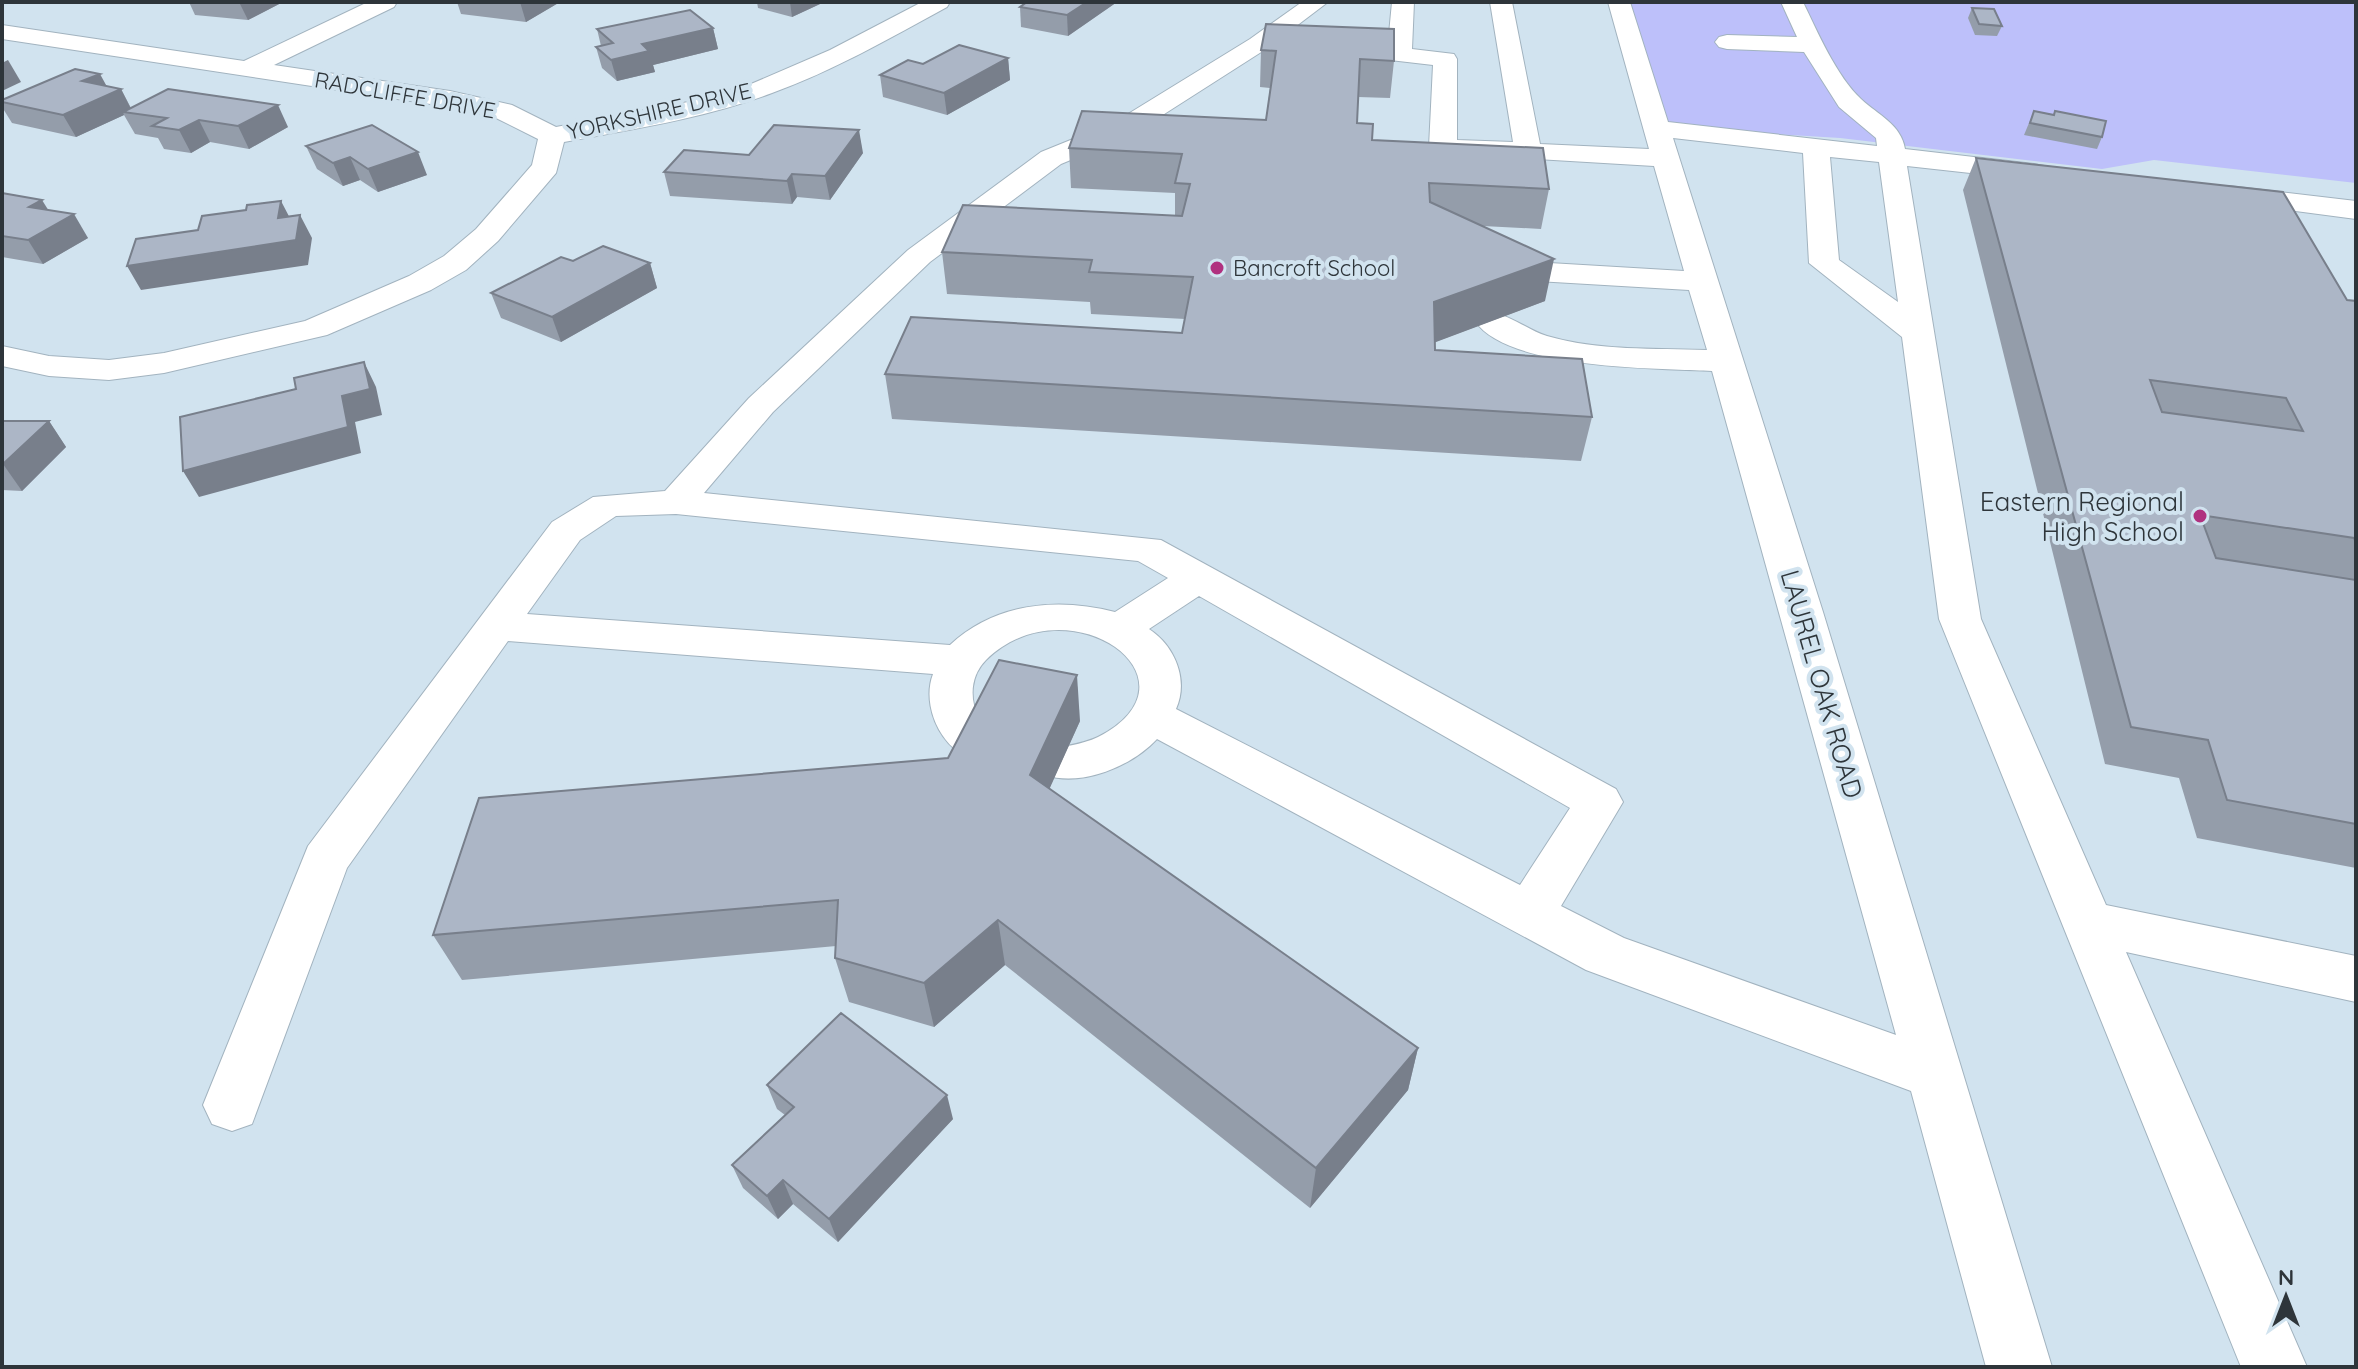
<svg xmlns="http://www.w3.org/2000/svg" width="2358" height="1369" font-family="Quicksand,sans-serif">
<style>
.green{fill:#bdc0fa}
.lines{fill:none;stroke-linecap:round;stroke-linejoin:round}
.minor-casing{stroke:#a2b3bf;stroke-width:2}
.minor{fill:#fff;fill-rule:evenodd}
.wall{fill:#949daa}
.shaded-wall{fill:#787f8b}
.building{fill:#acb6c6;stroke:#787f8b;stroke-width:2;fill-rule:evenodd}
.poi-dot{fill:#b0317f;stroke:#d1e3ef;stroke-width:3}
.labels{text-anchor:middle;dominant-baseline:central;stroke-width:8;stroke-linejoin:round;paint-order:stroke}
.far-street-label{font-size:22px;fill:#2e353a;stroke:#d1e3ef}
.far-poi-label{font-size:22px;fill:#2e353a;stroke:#d1e3ef;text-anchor:start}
.poi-label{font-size:26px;fill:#2e353a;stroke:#d1e3ef;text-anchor:end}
.street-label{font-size:26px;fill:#2e353a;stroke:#d1e3ef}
</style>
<rect width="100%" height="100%" fill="#d1e3ef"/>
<path class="green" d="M1612 2H2356V183L2154 160 2102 169 1840 138 1659 127Z"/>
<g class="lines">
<defs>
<g id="minor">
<path d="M368 2H397L394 7 274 65 450 91 512 105 556 127 688 102 751 84 830 50 922 2H950L947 7C890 38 833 71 772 93 706 118 634 129 564 142L556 173 498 241 466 270 431 290 327 335 164 373 109 380 49 376 2 366V346L49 356 109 360 164 353 305 321 409 276 444 256 476 229 532 165 538 139 494 117 450 107 2 39V25L244 61Z"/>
<path d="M1302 2H1328L1266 49 1133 134 1061 164 930 262 773 412 704 493 1161 540 1616 789 1623 802 1561 906 1624 938 1896 1035 1712 371C1657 368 1508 370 1475 321L1479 314C1504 308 1524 329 1547 336 1598 351 1654 348 1707 350L1689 290 1520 280 1497 287 1486 285 1481 278 1486 271 1516 261 1684 271 1654 166 1433 153 1429 147 1433 65 1390 60 1387 55 1392 2H1414L1412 49 1454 54 1457 59V140L1513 142 1490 2H1512L1540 144 1649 149 1608 2H1630L1668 122 1877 146 1876 138 1839 107 1804 52 1727 49 1719 47 1715 42 1719 37 1727 35 1797 37 1781 2H1803C1817 31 1837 77 1861 99 1878 115 1901 124 1905 149L2034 164 2044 166 2048 172 2044 178 2034 180 1907 166 1981 619 2106 905 2356 956V1002L2126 952 2307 1367H2241L1939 619 1902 337 1809 263 1803 153 1673 138 1823 612 2052 1367H1986L1911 1091 1586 970 1157 739C1131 767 1081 787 1045 775L1038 763 1045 751C1062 746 1082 745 1098 737 1210 679 1068 580 986 660 971 675 969 697 978 716 985 729 1000 734 1007 747L1000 759C953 773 918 713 933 674L508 641 347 868 252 1124 232 1131 212 1124 203 1105 308 846 552 522 593 497 665 491 749 398 908 250 1041 152 1115 122 1250 39ZM1830 157 1879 162 1898 302 1839 260ZM676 514 1138 561 1168 578 1115 612C1057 597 995 603 950 645L527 614 580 540 616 516ZM1199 596 1570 808 1520 885 1176 709C1189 680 1175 646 1149 629Z"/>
<path d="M2229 186 2356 201V219L2219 201 2215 195 2219 189Z"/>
</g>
</defs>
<use href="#minor" class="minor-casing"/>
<use href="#minor" class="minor"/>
</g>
<g class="wall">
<path d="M189 2H283L248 20 195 15Z"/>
<path d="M457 2H560L526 22 461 14Z"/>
<path d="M757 2H820V4L792 17 758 8Z"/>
<path d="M1027 2H1117L1068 36 1021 27 1020 7Z"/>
<path d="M1972 8 2002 26 1997 36 1975 35 1968 18Z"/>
<path d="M713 28 718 49 653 65 655 72 617 81 602 68 596 47 601 46 597 29Z"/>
<path d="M1261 50 1394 61 1390 98 1358 97 1357 123 1372 140 1549 189 1541 229 1483 226 1545 301 1435 342V350L1592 417 1581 461 892 419 885 374 1182 333 1185 319 1091 314 1090 302 947 294 942 252 1175 215V193L1071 188 1069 148 1266 120 1270 88 1260 87Z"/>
<path d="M1008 58 1010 80 947 115 883 97 880 75 923 64Z"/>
<path d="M107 86 121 89 131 108 288 127 249 149 210 142 191 153 164 149 158 138 135 134 124 115 76 137 12 123 2 107V100Z"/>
<path d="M2034 111 2054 115 2102 137 2097 149 2024 135Z"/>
<path d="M306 146 427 175 378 192 360 180 343 186 317 169Z"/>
<path d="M863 153 830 200 797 197 792 204 670 196 664 172 749 155Z"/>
<path d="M1976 158 2347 300 2356 301V868L2197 838 2179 778 2105 764 1963 190Z"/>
<path d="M2 193 48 210 88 238 43 264 2 257Z"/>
<path d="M573 261 650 263 657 288 561 342 501 318 491 293Z"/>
<path d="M2 421H49L66 447 22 491 2 490Z"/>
<path d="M1080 721 1049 789 1418 1048 1408 1090 1310 1208 1005 965 934 1027 849 1002 835 958 836 946 462 980 433 935 948 758Z"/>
<path d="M767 1085 953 1119 838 1242 793 1204 778 1219 743 1188 732 1165 785 1115 777 1109Z"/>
</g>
<g class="shaded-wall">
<path d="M239 2H283L248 20Z"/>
<path d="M520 2H560L526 22Z"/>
<path d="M790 2H820V4L792 17Z"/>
<path d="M1087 2H1117L1068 36 1067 15Z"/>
<path d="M713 28 718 49 653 65 655 72 617 81 611 60 642 44Z"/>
<path d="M1008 58 1010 80 947 115 944 93Z"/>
<path d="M8 60 21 82 2 91V63Z"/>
<path d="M100 74 111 94 121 89 132 111 123 112 124 115 76 137 63 115 82 81Z"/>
<path d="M278 105 288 127 249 149 238 126Z"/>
<path d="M199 120 210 142 191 153 179 130Z"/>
<path d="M859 130 863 153 830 200 825 176Z"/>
<path d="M418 152 427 175 378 192 368 169Z"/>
<path d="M350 157 360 180 343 186 333 163Z"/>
<path d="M792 174 797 197 792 204 787 181Z"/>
<path d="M42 200 57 224 29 207Z"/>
<path d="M281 201 293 224 300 215 312 238 308 265 141 290 127 266 278 218Z"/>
<path d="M74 214 88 238 43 264 28 240Z"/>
<path d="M1554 259 1545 301 1428 345 1434 302Z"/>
<path d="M650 263 657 288 561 342 552 317Z"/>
<path d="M364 362 376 387 382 415 355 422 361 453 199 497 183 471 342 396Z"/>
<path d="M49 421 66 447 22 491 3 464Z"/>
<path d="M1077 675 1080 721 1035 821 1030 775Z"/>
<path d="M998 920 1005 965 934 1027 924 983Z"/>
<path d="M1418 1048 1408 1090 1310 1208 1316 1168Z"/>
<path d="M947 1095 953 1119 838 1242 829 1219Z"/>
<path d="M783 1180 793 1204 778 1219 767 1196Z"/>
</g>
<g class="building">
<path d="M1027 2H1087L1067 15 1020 7Z"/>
<path d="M1972 8 1994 9 2002 26 1979 24Z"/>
<path d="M690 10 713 28 642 44 649 51 611 60 596 47 613 43 597 29Z"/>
<path d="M1266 24 1394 29V61L1360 59 1357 123 1373 124 1372 140 1543 148 1549 189 1429 183 1430 202 1554 259 1434 302 1435 350 1582 359 1592 417 885 374 911 317 1182 333 1193 277 1089 272 1092 260 942 252 963 205 1182 216 1190 184 1175 183 1182 154 1069 148 1082 111 1266 120 1276 51 1261 50Z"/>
<path d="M959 45 1008 58 944 93 880 75 908 60 923 64Z"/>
<path d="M75 69 100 74 82 81 121 89 63 115 2 102V100Z"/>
<path d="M168 89 278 105 238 126 199 120 179 130 152 126 167 118 123 112Z"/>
<path d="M2034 111 2054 115 2055 111 2106 121 2102 137 2030 123Z"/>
<path d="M372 125 418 152 368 169 350 157 333 163 306 146Z"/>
<path d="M774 125 859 130 825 176 792 174 787 181 664 172 684 150 749 155Z"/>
<path d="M1976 158 2283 192 2347 300 2356 301V543L2354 538 2200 515 2216 558 2356 580V824L2227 800 2208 740 2131 727ZM2150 380 2286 398 2303 431 2162 412Z"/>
<path d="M2 193 42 200 29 207 74 214 28 240 2 236Z"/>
<path d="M281 201 278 218 300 215 296 240 127 266 136 239 198 230 202 216 246 210 247 205Z"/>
<path d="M603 246 650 263 552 317 491 293 561 257 573 261Z"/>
<path d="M364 362 370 389 342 396 348 427 183 471 180 417 296 389 294 378Z"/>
<path d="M2 421H49L3 464H2Z"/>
<path d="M999 660 1077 675 1030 775 1418 1048 1316 1168 998 920 924 983 835 958 838 900 433 935 479 798 948 758Z"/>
<path d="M841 1013 947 1095 829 1219 783 1180 767 1196 732 1165 794 1107 767 1085Z"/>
</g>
<g class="poi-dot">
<circle cx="1217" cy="268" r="8"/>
<circle cx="2200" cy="516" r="8"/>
</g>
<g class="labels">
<g class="far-street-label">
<text transform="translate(405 95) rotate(10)">RADCLIFFE DRIVE</text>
<text transform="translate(659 111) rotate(-13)">YORKSHIRE DRIVE</text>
</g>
<g class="far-poi-label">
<text x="1233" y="268">Bancroft School</text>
</g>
<g class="poi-label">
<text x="2184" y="501">Eastern Regional<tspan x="2184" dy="30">High School</tspan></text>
</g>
<g class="street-label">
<text transform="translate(1822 684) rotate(74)">LAUREL OAK ROAD</text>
</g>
</g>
<rect width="2358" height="1369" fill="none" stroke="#2e353a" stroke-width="8"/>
<g transform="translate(2286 1297)" stroke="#d1e3ef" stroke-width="6" paint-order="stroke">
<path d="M0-6L14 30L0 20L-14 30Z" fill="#2e353a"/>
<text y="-12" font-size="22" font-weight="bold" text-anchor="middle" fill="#2e353a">N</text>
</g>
</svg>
